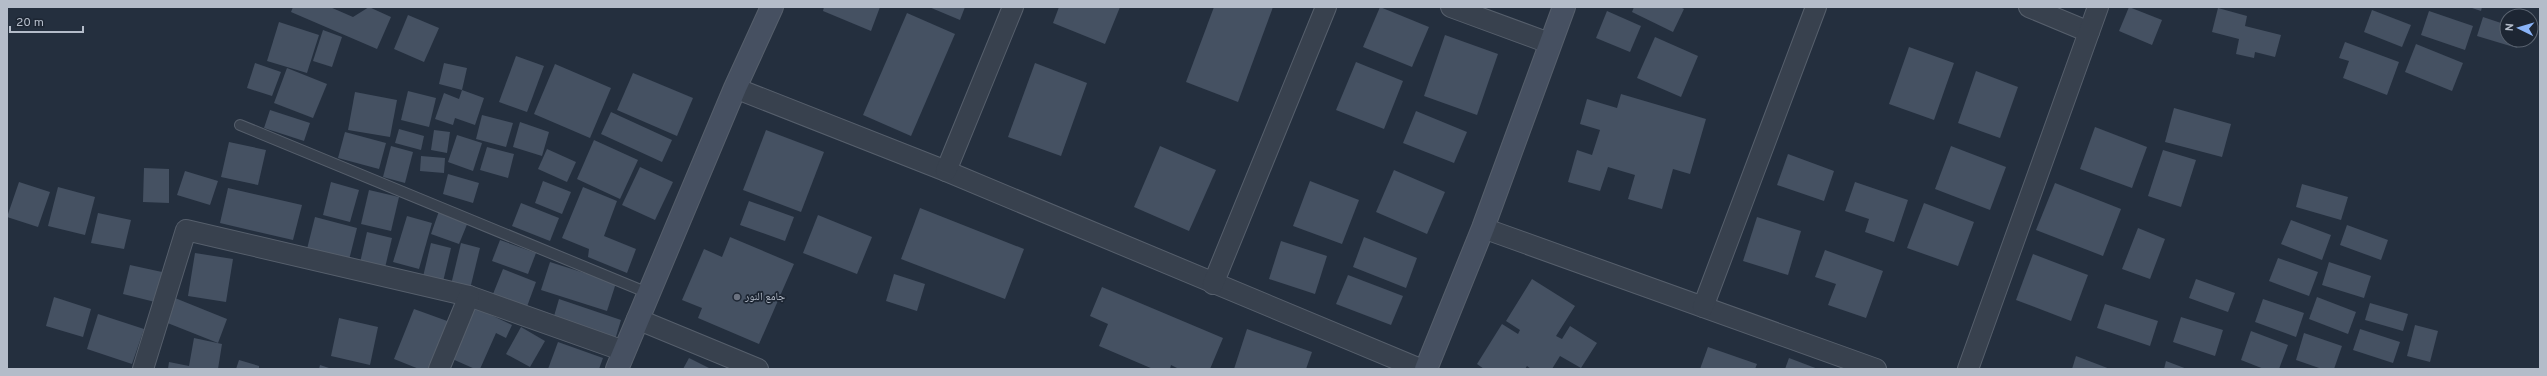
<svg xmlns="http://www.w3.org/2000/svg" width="2547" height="376" font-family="Overpass,'Noto Naskh Arabic',sans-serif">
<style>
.building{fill:#455162}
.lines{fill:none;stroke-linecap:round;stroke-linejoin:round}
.lane-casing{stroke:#565f6c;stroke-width:12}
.street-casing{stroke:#565f6c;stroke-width:22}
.secondary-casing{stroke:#565f6c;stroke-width:24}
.lane{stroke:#38414e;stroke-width:10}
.street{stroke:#38414e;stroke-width:20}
.secondary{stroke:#465061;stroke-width:22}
.worship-dot{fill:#6b7280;stroke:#1d2633;stroke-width:1.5}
.labels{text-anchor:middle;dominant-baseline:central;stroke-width:3.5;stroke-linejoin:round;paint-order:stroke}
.poi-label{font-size:11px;fill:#b4bcc9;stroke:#1d2633;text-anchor:start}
</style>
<rect width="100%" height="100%" fill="#242f3e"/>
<g class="building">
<path d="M293 7H330L353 17 369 7 391 17 377 49 291 12Z"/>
<path d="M824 7H880L871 31 823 11Z"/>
<path d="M929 7H965L960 20Z"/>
<path d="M1059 7H1120L1105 44 1053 23Z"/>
<path d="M1214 7H1273L1238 102 1186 82Z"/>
<path d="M1380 7 1429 27 1412 67 1363 47Z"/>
<path d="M1634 7H1680L1684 9 1673 32 1632 12Z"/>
<path d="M2129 7 2162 20 2152 45 2119 31Z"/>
<path d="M2469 7H2482L2481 11Z"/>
<path d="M2218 8 2247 16 2245 26 2281 35 2275 57 2255 52 2254 58 2236 54 2239 39 2212 32Z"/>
<path d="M2372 10 2411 25 2402 47 2364 32Z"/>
<path d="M1607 11 1641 26 1630 52 1596 38Z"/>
<path d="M2429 11 2473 26 2465 50 2421 35Z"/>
<path d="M907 13 955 34 911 136 863 115Z"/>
<path d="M408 15 439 28 424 62 394 49Z"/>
<path d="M2483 17 2507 25V40H2520L2517 48 2477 36Z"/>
<path d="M279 22 319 35 307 73 267 61Z"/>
<path d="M323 30 342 37 332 67 313 61Z"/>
<path d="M1445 35 1498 54 1477 115 1424 96Z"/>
<path d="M1655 37 1698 56 1681 97 1637 78Z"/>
<path d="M2345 42 2399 62 2387 95 2343 78 2349 61 2339 58Z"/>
<path d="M2416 44 2463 63 2452 91 2405 72Z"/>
<path d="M1909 47 1954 63 1934 120 1889 104Z"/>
<path d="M516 56 544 66 527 112 499 102Z"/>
<path d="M1356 62 1403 81 1384 129 1336 110Z"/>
<path d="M255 63 281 72 272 96 247 88Z"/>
<path d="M444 63 467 68 462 90 484 98 475 125 455 118 453 125 435 119 444 93 459 99 462 90 439 84Z"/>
<path d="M1035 63 1087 83 1061 156 1008 137Z"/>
<path d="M555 64 611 88 590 138 534 114Z"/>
<path d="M287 68 327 84 313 118 274 103Z"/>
<path d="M1976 71 2018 87 2000 138 1958 123Z"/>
<path d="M633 73 693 98 677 136 617 110Z"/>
<path d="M408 91 436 98 429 127 401 120Z"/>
<path d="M355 92 397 100 390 137 348 130Z"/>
<path d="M1621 94 1706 119 1690 174 1673 169 1662 209 1628 199 1635 175 1608 167 1600 191 1568 182 1577 150 1592 155 1600 130 1580 124 1587 99 1617 108Z"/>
<path d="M2174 108 2231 124 2222 157 2165 142Z"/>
<path d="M270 110 310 123 304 141 264 128Z"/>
<path d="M1416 111 1467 132 1454 163 1403 143Z"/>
<path d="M611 112 672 140 662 162 601 134Z"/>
<path d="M482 115 513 123 506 147 476 139Z"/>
<path d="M520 122 549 132 542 156 513 147Z"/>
<path d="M2095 127 2147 147 2132 188 2080 169Z"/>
<path d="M399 129 424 136 421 150 395 143Z"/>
<path d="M434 130 450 132 447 153 431 150Z"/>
<path d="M766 130 824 152 801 212 743 190Z"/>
<path d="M345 132 386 143 379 169 338 158Z"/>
<path d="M457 135 482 143 473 171 448 162Z"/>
<path d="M594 140 638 160 620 199 577 179Z"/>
<path d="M229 142 266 150 258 185 221 177Z"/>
<path d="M391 146 413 152 405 183 383 177Z"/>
<path d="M1160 146 1216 170 1189 231 1134 207Z"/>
<path d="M1951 146 2006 167 1990 210 1935 189Z"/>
<path d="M487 147 514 154 508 178 480 170Z"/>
<path d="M547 149 576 162 567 182 538 169Z"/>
<path d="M2163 150 2196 160 2181 207 2148 196Z"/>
<path d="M1788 154 1834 171 1824 201 1777 185Z"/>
<path d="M421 156 445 158 444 173 420 171Z"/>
<path d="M640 167 673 182 655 220 622 205Z"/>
<path d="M144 168 169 169V203L143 202Z"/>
<path d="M1394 170 1445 192 1427 234 1376 212Z"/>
<path d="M185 171 218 181 210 205 177 195Z"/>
<path d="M448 174 479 183 473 203 443 194Z"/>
<path d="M543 181 571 192 562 214 535 203Z"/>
<path d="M1310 181 1359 200 1342 244 1293 226Z"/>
<path d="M19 182 50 192 38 227 7 217Z"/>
<path d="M331 182 359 190 350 222 323 215Z"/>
<path d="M1855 182 1908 200 1894 242 1865 232 1869 219 1845 211Z"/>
<path d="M2055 183 2121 209 2103 256 2036 230Z"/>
<path d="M2302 184 2348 197 2341 220 2296 207Z"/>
<path d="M58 187 95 197 85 235 48 226Z"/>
<path d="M583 187 617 201 604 236 636 249 627 273 588 257 589 249 562 238Z"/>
<path d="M228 188 302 205 293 240 220 223Z"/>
<path d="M369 190 399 197 391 231 361 224Z"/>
<path d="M749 201 794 217 785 241 740 225Z"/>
<path d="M521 203 559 218 550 241 512 226Z"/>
<path d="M1924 203 1974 222 1958 266 1907 248Z"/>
<path d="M920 208 1024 249 1005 299 901 259Z"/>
<path d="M439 211 468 222 459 244 431 234Z"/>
<path d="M98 213 131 220 124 249 91 243Z"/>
<path d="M818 215 872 237 857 274 803 253Z"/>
<path d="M407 216 432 223 419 269 393 262Z"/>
<path d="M315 217 357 228 348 264 306 253Z"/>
<path d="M1757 217 1801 231 1788 275 1743 261Z"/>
<path d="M2291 220 2331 235 2322 260 2281 244Z"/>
<path d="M2347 225 2388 240 2381 260 2340 245Z"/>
<path d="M2138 228 2165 239 2150 279 2122 269Z"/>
<path d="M367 232 392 238 384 272 359 267Z"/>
<path d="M730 237 794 264 759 344 698 318 702 308 682 300 704 249 722 257Z"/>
<path d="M1364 237 1417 258 1406 288 1353 267Z"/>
<path d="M500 240 536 253 528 274 492 261Z"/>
<path d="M1281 241 1327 256 1315 294 1269 279Z"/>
<path d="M431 243 451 248 442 286 422 281Z"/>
<path d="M461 243 480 248 469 293 450 289Z"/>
<path d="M1825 250 1883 271 1866 318 1828 305 1836 284 1815 277Z"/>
<path d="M195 253 233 259 226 302 188 296Z"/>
<path d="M2033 254 2088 275 2071 321 2016 300Z"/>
<path d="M2278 258 2318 272 2309 296 2269 281Z"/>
<path d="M550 262 616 283 607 311 541 290Z"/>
<path d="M2329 262 2371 276 2364 298 2322 285Z"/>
<path d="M130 265 162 272 155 302 123 294Z"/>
<path d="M503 269 536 282 525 312 491 299Z"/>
<path d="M894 274 925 284 917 311 886 301Z"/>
<path d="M1348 275 1403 296 1391 325 1336 304Z"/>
<path d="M1532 279 1575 306 1556 336 1562 339 1570 326 1597 343 1581 368 1560 356 1552 369H1531L1527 366 1525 369H1484L1477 364 1502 324 1518 334 1520 330 1506 321Z"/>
<path d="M2196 279 2235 293 2228 312 2189 298Z"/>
<path d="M1102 287 1223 338 1210 369H1179L1171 365 1170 369H1153L1099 346 1108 324 1090 316Z"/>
<path d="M54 297 91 309 83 337 46 326Z"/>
<path d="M2317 297 2356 312 2348 334 2309 319Z"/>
<path d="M175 298 227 319 218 343 165 322Z"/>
<path d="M559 299 621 320 614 343 552 323Z"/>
<path d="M2263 299 2304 313 2296 337 2255 322Z"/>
<path d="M2370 303 2408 314 2403 331 2365 320Z"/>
<path d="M2105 304 2158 321 2150 346 2097 328Z"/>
<path d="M474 307 512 325 506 338 496 333 480 369H475L450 358Z"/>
<path d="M414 309 450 322 432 369H419L394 359Z"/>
<path d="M98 314 144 329 132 364 87 349Z"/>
<path d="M2181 317 2223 330 2215 356 2173 342Z"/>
<path d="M339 318 378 327 370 365 331 356Z"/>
<path d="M2415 325 2438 331 2430 362 2407 356Z"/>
<path d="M521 327 545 341 530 367 506 354Z"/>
<path d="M1247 329 1312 352 1306 369H1234Z"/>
<path d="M2360 329 2400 342 2393 363 2353 350Z"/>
<path d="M2251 331 2288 345 2279 369H2264L2241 360Z"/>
<path d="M2304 333 2342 346 2334 369H2322L2296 360Z"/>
<path d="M194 338 222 344 218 369H168L169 362 189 366Z"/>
<path d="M558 342 603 358 599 369H548Z"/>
<path d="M1708 347 1757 364 1755 369H1700Z"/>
<path d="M2076 356 2110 369H2072Z"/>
<path d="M689 358 711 369H683Z"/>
<path d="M1789 358 1818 369H1785Z"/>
<path d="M239 360 259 366V369H236Z"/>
<path d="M2166 361 2187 369H2164Z"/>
<path d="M320 365 332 369H319Z"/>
</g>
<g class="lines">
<defs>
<path id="lane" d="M240 125 648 293"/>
<g id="street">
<path d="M1451 7 1549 43"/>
<path d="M2029 7 2089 32"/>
<path d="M735 88 946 171 1420 369"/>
<path d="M946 171 1013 7"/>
<path d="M1483 228 1876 369"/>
<path d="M1213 284 1326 7"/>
<path d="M1703 307 1816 7"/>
<path d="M637 319 758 369"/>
<path d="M143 369 186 230 469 296 624 351"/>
<path d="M439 369 469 296"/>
<path d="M1968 369 2098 7"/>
</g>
<g id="secondary">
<path d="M617 369 735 88 772 7"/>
<path d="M1426 369 1483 228 1564 7"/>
</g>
</defs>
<use href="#lane" class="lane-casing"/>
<use href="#street" class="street-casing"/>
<use href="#secondary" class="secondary-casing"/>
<use href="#lane" class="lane"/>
<use href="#street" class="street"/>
<use href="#secondary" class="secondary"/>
</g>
<circle class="worship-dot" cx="737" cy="297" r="4"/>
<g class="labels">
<g class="poi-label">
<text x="745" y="297">جامع النور</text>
</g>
</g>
<rect width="2547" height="376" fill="none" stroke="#b4bcc9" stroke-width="16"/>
<g transform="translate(2519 28) rotate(275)"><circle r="19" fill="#1d2633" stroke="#59626f"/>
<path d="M0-3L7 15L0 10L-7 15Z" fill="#8ab4f8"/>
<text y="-6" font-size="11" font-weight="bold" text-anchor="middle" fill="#b4bcc9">N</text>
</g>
<path d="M10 26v6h73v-6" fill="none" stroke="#b4bcc9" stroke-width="2"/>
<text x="16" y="26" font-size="12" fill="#b4bcc9" stroke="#1d2633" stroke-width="3" paint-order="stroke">20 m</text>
</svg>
